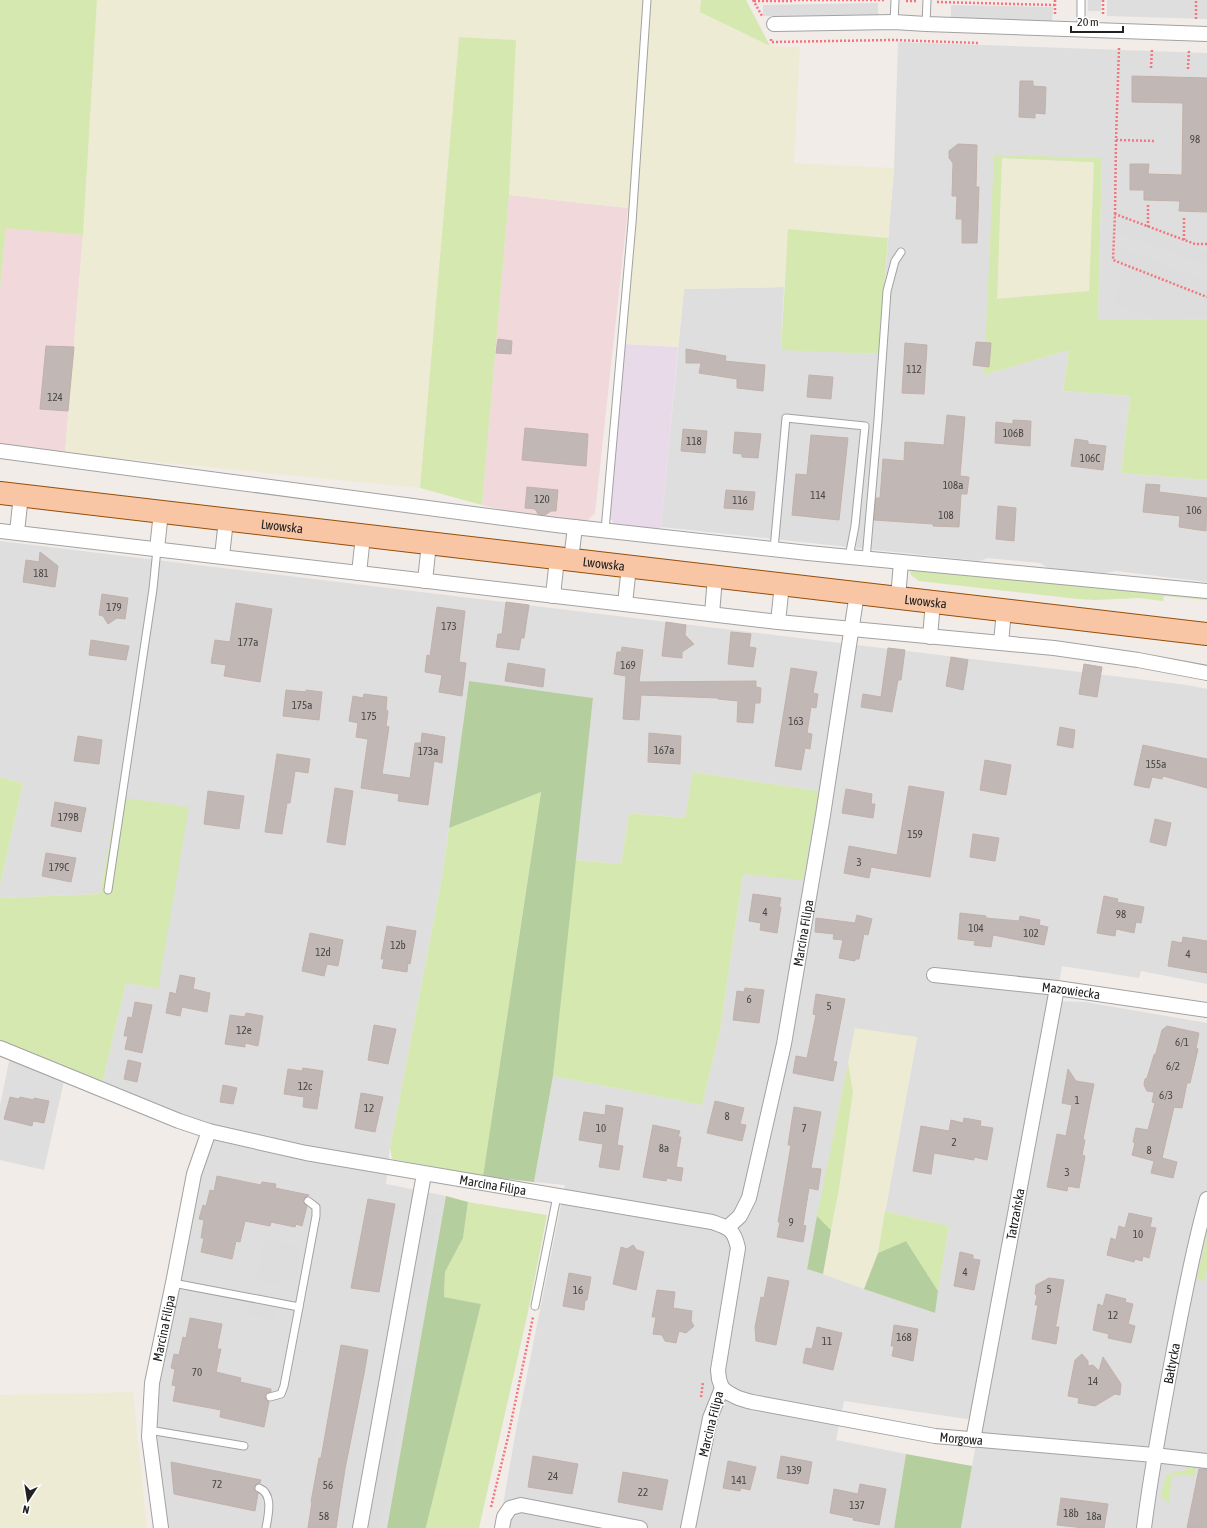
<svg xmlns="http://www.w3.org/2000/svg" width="1207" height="1528" font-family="'Asap Condensed',sans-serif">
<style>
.residential{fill:#dfdede;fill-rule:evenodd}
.commercial{fill:#f0d8db}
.industrial{fill:#e9dae9}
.farmland{fill:#eeebd4}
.grass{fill:#d5e8b0;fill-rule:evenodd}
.forest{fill:#b5ce9e}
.parking{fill:#ddd}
.building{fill:#c1b7b4;stroke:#c2b1ab}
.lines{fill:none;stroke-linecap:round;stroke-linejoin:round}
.lane-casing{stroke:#a2a2a2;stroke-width:9}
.street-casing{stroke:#a2a2a2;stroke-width:16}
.primary-casing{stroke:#964e07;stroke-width:24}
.path{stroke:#f4757e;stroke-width:2.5;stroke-dasharray:2 2;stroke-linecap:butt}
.lane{stroke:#fff;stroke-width:7}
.street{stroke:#fff;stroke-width:14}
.primary{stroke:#f8c6a5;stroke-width:22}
.labels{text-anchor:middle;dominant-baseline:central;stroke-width:3;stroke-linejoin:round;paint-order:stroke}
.number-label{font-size:11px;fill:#494646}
.street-label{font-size:13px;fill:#212121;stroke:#fff}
</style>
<rect width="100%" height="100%" fill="#f1ece8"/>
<g class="residential">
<path d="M1107 0H1207V19L1107 16Z"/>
<path d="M898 42 1207 53V320H1098L1102 158 984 375 1069 350 1063 391 1130 396 1121 473 1207 480V582L1116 571 1104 573 1049 569 1040 563 988 558 979 561 661 527 684 289 784 287 781 349 879 354 894 168Z"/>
<path d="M0 541 1187 685 1207 689V984L1141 971 1139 978 1062 966 1056 1001 1085 1002 1207 1023V1528H961L980 1421 844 1401 836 1440 906 1454 894 1528H499L516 1430 565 1185 534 1182 553 1076 702 1105 720 1031 743 874 819 791 693 772 686 818 629 813 621 864 575 860 593 698 469 681 442 878 390 1147 386 1184 446 1196 387 1528H157L149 1430 211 1125 102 1084 126 983 158 989 118 797 100 894 0 898V886L23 783 0 777ZM855 1029 917 1038 885 1211 949 1226 934 1313 807 1268Z"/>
<path d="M10 1057 64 1081 44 1170 0 1160V1105Z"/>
</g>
<g class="commercial">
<path d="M509 195 628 208 595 513 586 522 516 513 482 505Z"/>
<path d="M6 227 83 235 65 453 0 446V290Z"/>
</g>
<path class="industrial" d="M625 344 678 347 661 527 658 531 615 526 610 517Z"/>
<g class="farmland">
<path d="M97 0H701V12L770 46 800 47 794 163 894 168 888 238 789 229 784 287 684 289 678 347 625 344 638 205 628 208 509 195 516 40 459 37 420 488 65 453 83 235Z"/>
<path d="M1001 158 1094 162 1089 291 997 299Z"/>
<path d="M855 1028 917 1037 878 1253 864 1289 823 1274 839 1189 853 1092 848 1063Z"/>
<path d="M133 1392 147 1528H0V1395Z"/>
</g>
<g class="grass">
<path d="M0 0H97L83 235 6 228 0 290Z"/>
<path d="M701 0H746L770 46 700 12Z"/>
<path d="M459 37 516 40 509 195 482 505 420 488Z"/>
<path d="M994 155 1102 158 1098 320H1207V480L1121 473 1130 396 1063 391 1069 350 984 375ZM1002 158 1094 162 1089 291 997 299Z"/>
<path d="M788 229 888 238 879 354 781 350Z"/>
<path d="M912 570 1207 597V600L1164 596 1163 601 1139 598 1094 600 1078 599 919 581 911 575 910 572Z"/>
<path d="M693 772 819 791 803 880 743 874 720 1031 702 1105 553 1076 575 860 621 864 629 813 685 818Z"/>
<path d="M0 777 23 783 0 886Z"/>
<path d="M541 791 483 1176 392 1159 390 1147 442 878 449 828Z"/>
<path d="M118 797 189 807 158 989 126 983 102 1084 0 1042V898L100 894Z"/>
<path d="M848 1063 853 1092 839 1189 831 1230 817 1216Z"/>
<path d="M468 1202 547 1215 528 1312 479 1528H425L426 1526 481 1304 444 1297 445 1272 463 1238Z"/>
<path d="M885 1211 949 1226 938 1291 906 1241 878 1253Z"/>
<path d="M1207 1235V1269L1204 1282 1197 1278Z"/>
<path d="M1186 1467 1196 1468 1195 1476H1172L1169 1503 1161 1498C1164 1478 1163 1471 1186 1471Z"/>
</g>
<g class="forest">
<path d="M469 681 593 698 553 1076 534 1182 483 1176 541 792 449 828Z"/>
<path d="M446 1196 468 1202 463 1238 445 1272 444 1297 481 1304 426 1527 425 1528H387Z"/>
<path d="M817 1216 831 1230 823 1274 807 1269Z"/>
<path d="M906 1241 938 1291 935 1313 864 1289 878 1253Z"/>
<path d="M906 1454 972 1466 961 1528H894Z"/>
</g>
<g class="parking">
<rect x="1088" y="0" width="13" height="11"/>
<path d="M878 3V15L763 16V5Z"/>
<path d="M951 5 1053 7 1052 22 951 20Z"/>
<path d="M1118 218 1207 253 1206 265 1117 232Z"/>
<path d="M1116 245 1207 281V317L1155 319 1113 304 1125 267 1116 259Z"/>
<path d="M425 1209 439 1212 422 1298 409 1295Z"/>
<path d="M264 1239 302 1246 296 1279 283 1277 281 1286 256 1281Z"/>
<path d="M249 1304 278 1310 276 1321 247 1315Z"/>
<path d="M397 1366 410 1368 380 1528H368Z"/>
</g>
<g class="building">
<path d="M1132 76 1207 78V212L1179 211 1180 201 1144 200V190H1130V164H1149L1148 174 1182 175 1183 103 1132 102Z"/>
<path d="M1020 81H1033V86L1046 87 1045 114 1035 113V118L1019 117Z"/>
<path d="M958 144 977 145 976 187H979L977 243H962V219H956L957 196H952L953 163 949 158V151Z"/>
<path d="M498 339 512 341 511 354 496 353Z"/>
<path d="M976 342 991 343 989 367 973 365Z"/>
<path d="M905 343 927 345 924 394 902 393Z"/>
<path d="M46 346 74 347 68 411 40 409Z"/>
<path d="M686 349 726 356 725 361 765 365 763 391 737 388V379L699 373 701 363H686Z"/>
<path d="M809 375 833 377 831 399 807 397Z"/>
<path d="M947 415 965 417 960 476 969 477 967 494H961L959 527 933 526V524L874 520 876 498H880L883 459 904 461 905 442 944 445Z"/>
<path d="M1013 420 1031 421 1030 446 995 443 996 422 1013 424Z"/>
<path d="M525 428 588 434 586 466 522 460Z"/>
<path d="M683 429 707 431 705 453 681 451Z"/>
<path d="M735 432 761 434 758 458 742 457V454L733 453Z"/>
<path d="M811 435 848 438 839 520 792 515 796 474 807 475Z"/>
<path d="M1075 439 1088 441V444L1106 446 1103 470 1071 466Z"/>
<path d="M1146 484 1160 485 1159 492 1207 498 1206 531 1179 527 1180 516 1143 512Z"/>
<path d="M527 487 558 490 556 511H551L545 515 538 514 535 509 525 508Z"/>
<path d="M726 490 755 492 753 510 724 508Z"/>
<path d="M998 506 1016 508 1014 541 996 539Z"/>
<path d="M40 552 58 566 55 587 23 582 26 560 39 562Z"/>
<path d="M102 594 128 598 125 619 117 618 108 624 103 616 99 615Z"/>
<path d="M506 602 529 605 524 638H521L519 650 496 647 498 634H502Z"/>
<path d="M236 603 272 609 260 682 224 676 226 665 211 663 215 640 230 642Z"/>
<path d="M437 607 465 611 459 662 466 663 462 696 439 692 442 675 425 672 427 655 430 656Z"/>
<path d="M666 622 686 625 685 635 694 644 682 652V658L662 656Z"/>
<path d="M731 632 751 634 749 647 756 648 753 667 728 664Z"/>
<path d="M91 640 129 646 126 660 89 655Z"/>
<path d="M622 647 643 650 639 682 756 681V687L761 688 760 703H755L753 723 737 722 738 701 718 699V698L641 695 639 720 623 719 626 676 614 674 617 652H621Z"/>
<path d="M888 648 905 650 901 680H898L892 712 861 707 863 694 881 697Z"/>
<path d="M951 657 968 660 963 690 946 686Z"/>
<path d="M508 663 545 669 543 687 505 681Z"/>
<path d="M1084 664 1102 667 1097 697 1079 694Z"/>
<path d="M791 668 817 672 813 693 818 694 816 708 811 707 807 733 812 734 810 749 805 748 801 770 775 766Z"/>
<path d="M286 690 306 692V690L322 692 319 720 283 716Z"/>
<path d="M364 694 387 697 386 710 388 711 386 726 389 727 382 774 410 778 415 743H421L422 733 445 737 442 763 434 761 428 805 398 801 399 794 361 788 368 739 356 737 358 723 349 721 353 696 363 698Z"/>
<path d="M1060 727 1075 730 1073 748 1057 745Z"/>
<path d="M649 733 681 736 680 764 648 762Z"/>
<path d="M78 736 102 740 99 764 74 761Z"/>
<path d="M1143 745 1207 759V788L1163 776 1162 779 1152 777 1149 788 1134 785Z"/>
<path d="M277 754 310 759 308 773 295 771 290 803H287L282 834 265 832Z"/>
<path d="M985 760 1011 765 1006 795 980 790Z"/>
<path d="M909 786 944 792 930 877 871 867 869 878 844 873 849 846 897 855Z"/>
<path d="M335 788 353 791 345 845 327 842Z"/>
<path d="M846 789 872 794 871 804H875L873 818 842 813Z"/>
<path d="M208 791 244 796 239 829 204 824Z"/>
<path d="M55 802 86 808 81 832 51 826Z"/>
<path d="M1155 819 1171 823 1166 846 1150 842Z"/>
<path d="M973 834 999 838 995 861 970 857Z"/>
<path d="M46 853 76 858 71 882 42 876Z"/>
<path d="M753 894 781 898 779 907H781L777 933 760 930 761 923 749 921Z"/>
<path d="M1104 896 1118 899 1117 902 1144 907 1141 923 1136 922 1134 933 1116 929 1115 936 1097 933Z"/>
<path d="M960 913 986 916V918L1019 921 1020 916 1040 920 1039 925 1048 927 1044 945 993 935 991 947 974 945 975 941 958 939Z"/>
<path d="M857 915 872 919 868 935 864 934 859 959H855V961L839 958 843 940 833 939 834 934 815 932 816 918 855 923Z"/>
<path d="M387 926 416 931 410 964 408 963 407 972 382 968 384 959H381Z"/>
<path d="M310 933 343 940 338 966 327 964 324 976 302 971Z"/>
<path d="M1183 937 1207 941V973L1168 966 1172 941 1182 943Z"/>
<path d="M180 975 195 978 193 989 210 993 207 1012 182 1007 180 1016 166 1013 170 992 176 994Z"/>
<path d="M745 988 764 990 759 1023 733 1020 737 991 744 992Z"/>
<path d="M816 994 845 999 833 1061 837 1062 833 1081 793 1073 796 1056 807 1058 816 1015 813 1014Z"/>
<path d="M135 1002 152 1005 142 1053 125 1049 128 1036H124L128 1017 132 1018Z"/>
<path d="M246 1013 263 1016 258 1046 245 1043V1047L225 1044 230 1015 245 1017Z"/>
<path d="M374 1025 396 1029 388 1064 368 1060Z"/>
<path d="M1167 1026 1199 1033 1196 1048 1198 1049 1190 1083H1187L1182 1108 1174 1107 1162 1158 1177 1162 1173 1178 1151 1173 1154 1161 1132 1155 1135 1143 1133 1142 1136 1128 1148 1130 1155 1103 1152 1102 1154 1092 1147 1091 1144 1085 1145 1079 1147 1078 1154 1055 1156 1053 1162 1030Z"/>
<path d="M128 1060 141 1063 137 1082 124 1079Z"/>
<path d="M303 1068 323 1071 317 1109 303 1107 304 1097 284 1094 288 1069 302 1071Z"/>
<path d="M1068 1069 1076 1081 1094 1084 1083 1139 1085 1140 1082 1155 1085 1156 1079 1188 1068 1186 1067 1191 1047 1187 1057 1134 1066 1136 1072 1105 1062 1103Z"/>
<path d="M223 1085 237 1088 233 1104 220 1102Z"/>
<path d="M361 1093 383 1097 375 1132 355 1128Z"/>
<path d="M10 1097 19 1099 20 1097 34 1100V1098L49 1101 44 1123 33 1121 32 1126 4 1119Z"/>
<path d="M715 1101 744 1108 740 1124 746 1125 742 1141 707 1133Z"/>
<path d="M606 1105 623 1108 617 1145 623 1146 619 1170 599 1167 603 1144 579 1140 584 1112 605 1115Z"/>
<path d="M794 1107 821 1112 811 1168 821 1169 818 1190 809 1188 803 1225 806 1226 803 1242 777 1237 780 1222H778L791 1145H788Z"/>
<path d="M964 1118 981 1121 980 1126 993 1128 987 1160 974 1157V1160L934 1153 931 1174 913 1171 921 1126 949 1131 951 1120 963 1123Z"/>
<path d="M653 1125 680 1131 678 1137H681L676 1167 683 1168 681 1181 667 1178 666 1181 643 1177Z"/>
<path d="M217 1176 261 1185 262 1182 276 1184 275 1188 309 1195 304 1198 303 1200 304 1203 307 1206 302 1226 296 1224 295 1227 271 1222 270 1226 245 1221 240 1242 236 1241 232 1259 201 1252 204 1238H201L204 1220 199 1219 203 1205 206 1206 210 1190 214 1191Z"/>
<path d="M368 1199 395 1204 379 1292 351 1288Z"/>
<path d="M1129 1213 1152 1218 1150 1227 1156 1228 1149 1258 1143 1256 1142 1261 1135 1259 1134 1262 1107 1255 1111 1238 1116 1240 1119 1226 1125 1228Z"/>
<path d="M633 1245 637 1250 644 1252 636 1290 613 1284 621 1247 627 1249Z"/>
<path d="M960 1252 973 1255V1259L980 1260 974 1290 954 1286Z"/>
<path d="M569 1273 591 1277 587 1300H585L584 1310 563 1306Z"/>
<path d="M768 1277 789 1281 776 1345 756 1341 755 1327 761 1297 764 1298Z"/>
<path d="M1049 1278 1064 1280 1056 1325 1054 1324 1056 1327H1059L1056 1344 1032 1339 1038 1305H1035L1037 1296 1035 1294 1036 1285Z"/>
<path d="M657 1290 675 1292 673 1308 692 1311 691 1321 694 1326 686 1333 679 1331 676 1343 665 1341 662 1335 653 1334 656 1317H652Z"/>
<path d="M1106 1294 1126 1299 1125 1302 1133 1304 1128 1324 1135 1326 1131 1343 1108 1338 1109 1334 1093 1330 1098 1304 1103 1306Z"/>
<path d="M190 1318 222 1324 217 1349H221L216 1372 241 1378 240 1382 271 1389V1392L267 1393 265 1396 266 1400 269 1402 264 1427 220 1417 221 1410 173 1401 176 1386 172 1385 175 1369 171 1368 174 1354 179 1355 183 1337 186 1338Z"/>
<path d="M894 1325 918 1329 913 1361 892 1356 894 1346H891Z"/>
<path d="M817 1327 842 1333 833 1370 803 1363 806 1348 812 1349Z"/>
<path d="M341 1345 368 1350 364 1374 345 1469 336 1528H308L312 1502H311L319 1458H321Z"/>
<path d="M1082 1354 1088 1361V1366L1093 1365 1099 1371 1103 1357 1121 1384 1120 1395 1115 1394 1095 1406 1078 1403 1079 1398 1068 1396 1075 1360Z"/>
<path d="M533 1456 578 1464 572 1494 528 1487Z"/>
<path d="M781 1456 812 1462 808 1484 777 1478Z"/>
<path d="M728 1461 756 1467 750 1490 741 1488 740 1491 723 1488Z"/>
<path d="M171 1462 261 1480 260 1483 256 1484 254 1487 255 1491 258 1493 255 1511 174 1494Z"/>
<path d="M1199 1469H1207V1528H1187Z"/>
<path d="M623 1472 668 1480 662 1510 618 1502Z"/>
<path d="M860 1484 886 1489 879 1525 853 1520 854 1518 830 1513 834 1489 858 1494Z"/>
<path d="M1061 1498 1108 1504 1104 1528H1084L1057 1525Z"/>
</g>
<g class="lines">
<defs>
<g id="lane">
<path d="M1081 0V30"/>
<path d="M894 22 895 0"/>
<path d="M926 24 927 0"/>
<path d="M605 530 632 223 647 0"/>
<path d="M774 549 786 418 865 426 855 526 849 557"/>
<path d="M866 559 878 420 887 291 895 261 901 252"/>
<path d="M108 890 153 589 157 549"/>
<path d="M173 1283 299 1307 316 1216V1207L308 1201"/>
<path d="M535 1306 557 1196"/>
<path d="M270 1397 281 1394 284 1386 299 1307"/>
<path d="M149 1430 244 1446"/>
<path d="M259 1488C274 1494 268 1516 266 1528"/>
</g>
<g id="street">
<path d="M774 24 894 22 926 24 1207 34"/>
<path d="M0 451 556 525 808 553 1207 591"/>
<path d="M0 531 778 622 1054 648 1138 660 1207 673"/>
<path d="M17 532 21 495"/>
<path d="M157 549 161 512"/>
<path d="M222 556 226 520"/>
<path d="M571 560 575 527"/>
<path d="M359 573 363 536"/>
<path d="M425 581 429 543"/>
<path d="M553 596 557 558"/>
<path d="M898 598 901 562"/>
<path d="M625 604 629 566"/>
<path d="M712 614 715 577"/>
<path d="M778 622 782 584"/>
<path d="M930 637 933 602"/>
<path d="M1001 643 1004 610"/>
<path id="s1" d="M934 975 1057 988 1207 1010"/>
<path id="s2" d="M0 1048 179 1121 209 1131 306 1153 712 1222C729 1228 734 1229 738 1248L718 1370 719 1379 722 1388 710 1418 688 1528"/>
<path id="s3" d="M728 1227 740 1216 749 1198 784 1044 823 815 857 593"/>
<path id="s4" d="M722 1388C731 1396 740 1399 752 1402L935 1436 1154 1455 1207 1461"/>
<path id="s5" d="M973 1440 1057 988"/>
<path id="s6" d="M161 1528 149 1437 152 1383 173 1283 194 1174 209 1131"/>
<path d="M360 1528 424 1174"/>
<path d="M502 1528 504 1517 510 1508 521 1505 640 1528"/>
<path id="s7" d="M1144 1528C1152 1464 1164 1402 1176 1339 1185 1292 1194 1245 1207 1199"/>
</g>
<g id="primary">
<path id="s8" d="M0 493 1207 634"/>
</g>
</defs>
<use href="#lane" class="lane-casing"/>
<use href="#street" class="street-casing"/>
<use href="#primary" class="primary-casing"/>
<g class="path">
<path d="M753 0 762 16"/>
<path d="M794 0H885"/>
<path d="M1055 0V14"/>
<path d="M1103 0V16"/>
<path d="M754 1H794"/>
<path d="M906 1H916"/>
<path d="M937 2 1055 5"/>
<path d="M1196 19V0"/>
<path d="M771 39V42L893 40 979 43"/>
<path d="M1119 48 1116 140 1155 141"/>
<path d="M1151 68 1152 49"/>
<path d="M1188 69 1189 50"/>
<path d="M1115 214 1116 140"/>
<path d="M1148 227V205"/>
<path d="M1184 240V217"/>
<path d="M1207 244H1195L1115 214 1113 260 1207 297"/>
<path d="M701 1397 703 1382"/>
<path d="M491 1507 508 1437 533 1317"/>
</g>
<use href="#lane" class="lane"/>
<use href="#street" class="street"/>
<use href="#primary" class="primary"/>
</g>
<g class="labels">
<g class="number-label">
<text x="1195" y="139">98</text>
<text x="914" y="369">112</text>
<text x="55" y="397">124</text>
<text x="1013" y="433">106B</text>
<text x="694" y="441">118</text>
<text x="1090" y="458">106C</text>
<text x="953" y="485">108a</text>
<text x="818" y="495">114</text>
<text x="542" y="499">120</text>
<text x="740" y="500">116</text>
<text x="1194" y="510">106</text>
<text x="946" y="515">108</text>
<text x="41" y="573">181</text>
<text x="114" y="607">179</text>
<text x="449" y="626">173</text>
<text x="248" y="642">177a</text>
<text x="628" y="665">169</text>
<text x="302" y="705">175a</text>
<text x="369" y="716">175</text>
<text x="796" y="721">163</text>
<text x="664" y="750">167a</text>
<text x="428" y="751">173a</text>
<text x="1156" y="764">155a</text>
<text x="68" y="817">179B</text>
<text x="915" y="834">159</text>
<text x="859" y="862">3</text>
<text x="59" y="867">179C</text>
<text x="765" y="912">4</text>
<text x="1121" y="914">98</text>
<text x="976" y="928">104</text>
<text x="1031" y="933">102</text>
<text x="398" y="945">12b</text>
<text x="323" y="952">12d</text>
<text x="1188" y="954">4</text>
<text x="749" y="999">6</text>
<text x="829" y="1006">5</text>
<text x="244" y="1030">12e</text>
<text x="1182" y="1042">6/1</text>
<text x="1173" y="1066">6/2</text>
<text x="305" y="1086">12c</text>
<text x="1166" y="1095">6/3</text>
<text x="1077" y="1100">1</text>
<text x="369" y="1108">12</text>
<text x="727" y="1116">8</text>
<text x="601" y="1128">10</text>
<text x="804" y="1128">7</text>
<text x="954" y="1142">2</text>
<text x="664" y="1148">8a</text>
<text x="1149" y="1150">8</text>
<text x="1067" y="1172">3</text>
<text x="791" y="1222">9</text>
<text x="1138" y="1234">10</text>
<text x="965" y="1272">4</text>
<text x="1049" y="1289">5</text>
<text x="578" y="1290">16</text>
<text x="1113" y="1315">12</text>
<text x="904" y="1337">168</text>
<text x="827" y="1341">11</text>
<text x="197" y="1372">70</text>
<text x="1093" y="1381">14</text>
<text x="794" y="1470">139</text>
<text x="553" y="1476">24</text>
<text x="739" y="1480">141</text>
<text x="217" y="1484">72</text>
<text x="328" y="1485">56</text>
<text x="643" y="1492">22</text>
<text x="857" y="1505">137</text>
<text x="1071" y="1513">18b</text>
<text x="324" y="1516">58</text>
<text x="1094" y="1516">18a</text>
</g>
<g class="street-label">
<text stroke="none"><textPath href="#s8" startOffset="284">Lwowska</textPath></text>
<text stroke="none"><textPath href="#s8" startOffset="608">Lwowska</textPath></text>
<text stroke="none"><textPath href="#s8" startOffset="932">Lwowska</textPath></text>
<text stroke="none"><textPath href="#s3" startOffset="307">Marcina Filipa</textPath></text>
<text stroke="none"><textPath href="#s1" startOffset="138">Mazowiecka</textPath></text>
<text stroke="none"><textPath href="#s2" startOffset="514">Marcina Filipa</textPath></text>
<text stroke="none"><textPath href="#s5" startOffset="230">Tatrzańska</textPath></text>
<text stroke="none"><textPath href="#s6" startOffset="202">Marcina Filipa</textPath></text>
<text stroke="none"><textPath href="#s7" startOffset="167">Bałtycka</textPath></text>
<text transform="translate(711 1424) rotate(-76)">Marcina Filipa</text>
<text stroke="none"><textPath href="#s4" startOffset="246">Morgowa</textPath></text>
</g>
</g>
<g transform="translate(28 1500) rotate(192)" stroke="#ffffff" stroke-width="3" paint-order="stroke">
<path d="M0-3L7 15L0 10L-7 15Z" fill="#212121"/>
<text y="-6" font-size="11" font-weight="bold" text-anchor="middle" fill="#212121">N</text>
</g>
<path d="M1071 26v6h52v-6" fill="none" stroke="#212121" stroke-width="2"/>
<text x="1077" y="26" font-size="12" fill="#212121" stroke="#ffffff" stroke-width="3" paint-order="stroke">20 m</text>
</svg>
